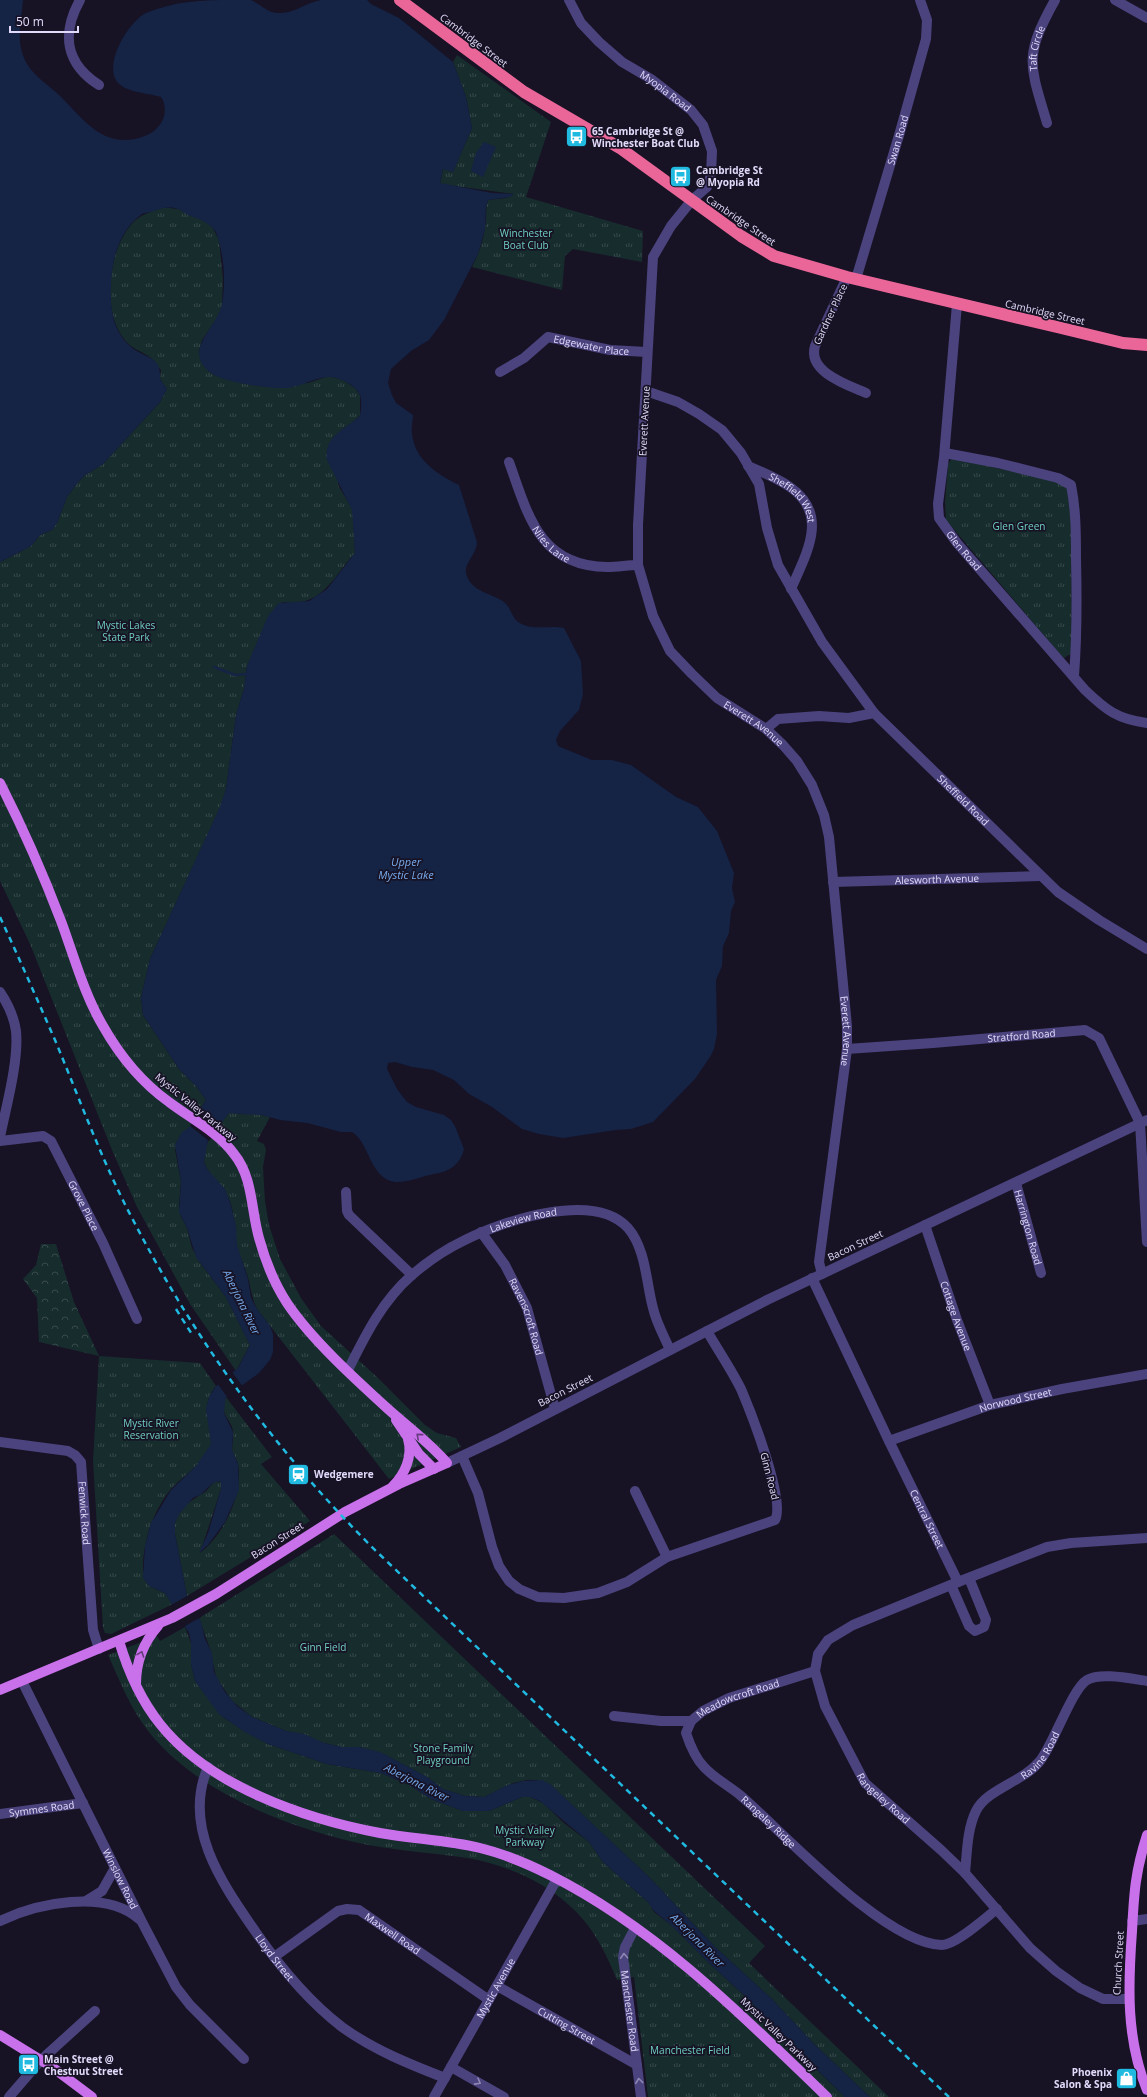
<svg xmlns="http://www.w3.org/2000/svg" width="1147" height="2097" font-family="'Open Sans',sans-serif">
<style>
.forest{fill:url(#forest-crowns)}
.park{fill:url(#park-tufts)}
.water{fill:#152345}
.pier{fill:#171224}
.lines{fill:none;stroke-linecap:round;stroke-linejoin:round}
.stream{stroke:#152345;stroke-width:2.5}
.minor{stroke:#4b437d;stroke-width:10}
.major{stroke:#c970eb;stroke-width:10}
.highway{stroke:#ea6598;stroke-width:12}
.rail{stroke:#20bae1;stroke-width:2.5;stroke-dasharray:6 5;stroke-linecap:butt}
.oneway{stroke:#673c7e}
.oneway2{stroke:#8e87b5}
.labels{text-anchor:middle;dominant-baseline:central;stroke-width:3.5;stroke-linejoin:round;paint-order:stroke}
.street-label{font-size:10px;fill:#e1dafa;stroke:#171224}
.poi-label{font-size:10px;font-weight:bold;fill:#e1dafa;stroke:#171224;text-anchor:start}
.park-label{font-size:10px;fill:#6fd1c2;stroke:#171224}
.water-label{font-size:11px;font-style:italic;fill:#76aaec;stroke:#171224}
</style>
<defs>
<pattern id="forest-crowns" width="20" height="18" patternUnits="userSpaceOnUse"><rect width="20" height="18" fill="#162c2d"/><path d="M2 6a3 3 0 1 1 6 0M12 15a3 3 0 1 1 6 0" fill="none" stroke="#384a4c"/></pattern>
<pattern id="park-tufts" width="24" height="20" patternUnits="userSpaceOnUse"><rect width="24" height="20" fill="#162c2d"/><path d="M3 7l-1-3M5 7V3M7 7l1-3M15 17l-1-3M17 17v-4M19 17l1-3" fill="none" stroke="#384a4c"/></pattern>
</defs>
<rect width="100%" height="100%" fill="#171224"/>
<path class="forest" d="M41 1244H56L74 1302 99 1356 39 1342 37 1298 23 1279 36 1265Z"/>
<g class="park">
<path d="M457 55 551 122 526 197 643 231 642 262 573 249 565 256 562 290 472 267C478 255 483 242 485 228 487 219 485 209 488 200L506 198 514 194 440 184 443 169 453 171 472 128 466 97 453 62Z"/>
<path d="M160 207 178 209 200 218 212 226 219 240 223 279 222 306 218 317 202 340 199 351 212 374 252 385 308 383 329 376 343 380 355 388 360 395V416L347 427 338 485 353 510 355 553C333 577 322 608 283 602L262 634 247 666 244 689 236 715 226 789 220 808 150 959 141 998 143 1015 179 1069 196 1086 206 1100 201 1108 202 1111 175 1150 181 1181 179 1205 181 1217 187 1228 192 1248 201 1264 226 1297 250 1345 236 1371 190 1304 137 1207 112 1150 30 944 0 881V562L31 546 40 535 52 530 57 523 67 497 78 482 85 475 103 464 160 402 167 389 160 379 161 370C158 367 155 362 151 358 142 351 131 349 124 339 102 311 108 253 130 226 141 213 147 215 160 207Z"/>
<path d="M952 458 1056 481 1068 489 1071 499 1072 653 1064 658 1059 653 946 520 945 502 948 464Z"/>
<path d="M229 1113 257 1114 270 1117 257 1141 264 1144 266 1150 263 1167 265 1201 269 1225 280 1259 301 1298 321 1326 377 1377 425 1425 437 1433 456 1438 461 1447 389 1479 257 1309C251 1297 251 1286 247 1274 244 1265 239 1255 237 1246 234 1230 235 1216 230 1201 224 1185 205 1173 204 1160 202 1148 218 1120 229 1113Z"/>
<path d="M99 1356 200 1363 216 1386C195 1412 219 1427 210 1447 202 1465 184 1475 171 1489 153 1511 143 1541 143 1568 143 1573 147 1581 149 1586L165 1593 173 1604 111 1634 105 1633 103 1628 93 1461Z"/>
<path d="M226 1397 272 1457 261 1464 310 1521 187 1596 175 1534V1523L177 1516 188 1503 206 1491 215 1481 221 1482V1489L200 1553C223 1536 244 1493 238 1464 237 1459 233 1455 232 1450 232 1444 234 1438 233 1431 231 1417 218 1416 226 1397Z"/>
<path d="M334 1534 765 1946 749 1963 889 2097H870L815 2045 772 1999 715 1947 649 1877 560 1794 537 1780H527L513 1783 484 1797 465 1796 443 1789 427 1777 385 1755 359 1747H342L319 1742 309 1736 286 1731 252 1717 232 1701 216 1677 210 1649 199 1618Z"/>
<path d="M185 1627 191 1643V1664L195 1681 224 1718 268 1744 327 1764 381 1773 409 1785 431 1799 463 1811H489L522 1797H530L543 1803 564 1823 589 1842 603 1862 648 1902 654 1912 671 1925 710 1964 745 1996 788 2042 845 2097H648L634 1977 617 1980C610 1963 602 1946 592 1931 565 1891 515 1866 467 1858 434 1853 401 1851 368 1845 290 1829 190 1791 143 1724 128 1703 119 1679 108 1655L157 1636 160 1641Z"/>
</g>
<g class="water">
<path d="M0 0H23C22 16 17 36 22 52 27 72 45 82 59 95 83 118 101 148 139 138 149 135 156 131 161 123 166 115 166 104 161 97 148 93 128 93 118 83 102 65 129 21 146 13 175 1 202 0 233 0 238 0 246 0 251 0 262 5 268 14 281 13 295 13 307 2 321 0 336 0 352 0 367 0L371 4 399 18 453 62 466 97 472 128 453 172 443 169 440 183 492 193 514 194 510 197 488 200 486 207 485 229 478 254 444 320 429 340 411 351 391 369 388 383 392 395 396 403 413 415C413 421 411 427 412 434 415 460 437 474 459 485L477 542C477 554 464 563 466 573 470 592 494 594 504 602 513 609 510 620 524 625 537 630 551 625 564 628L581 661 583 694 579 710 560 731 556 740 558 746 592 760H612L631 765 676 797 698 807 717 831 734 873 732 888 735 902 731 911 729 933 723 946 722 966 716 980 717 1034 714 1049 710 1057 695 1079 653 1122 631 1129 616 1130 563 1138 539 1134 522 1129 492 1107 469 1094 454 1080 433 1070 412 1067 395 1062 388 1063 387 1069 397 1089 407 1102 416 1107 444 1115 451 1120 455 1126 464 1149C461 1164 449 1172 434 1174 422 1176 408 1183 395 1182 369 1178 370 1143 352 1132H341L307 1123 280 1120 262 1115 229 1113 208 1140 204 1162 207 1169 225 1189 230 1202 236 1226 237 1245 248 1279 251 1298 257 1309 270 1326 273 1334V1352L270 1360 259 1373 226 1397 225 1401 224 1413 233 1432 232 1450 238 1464 239 1490 225 1522 208 1545 199 1553 208 1533 221 1489V1482L218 1481 212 1484 200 1495 193 1498 179 1514 175 1523V1534L187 1596 201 1622 205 1639 212 1653 214 1672 225 1692 237 1706 252 1717 286 1731 304 1734 324 1743 342 1747H359L380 1752 427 1777 443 1789 465 1796 484 1797 508 1785 523 1781 542 1780 550 1784 649 1877 715 1947 772 1999 815 2045 870 2097H845L838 2090 788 2042 745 1996 710 1964 671 1925 654 1911 648 1902 603 1862 589 1842 540 1801 530 1797H522L489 1811H463L431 1799 408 1784 381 1773 327 1764 268 1744 243 1731 219 1714 195 1681 191 1664V1643L189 1633 165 1593 149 1586 143 1578 145 1546 151 1523 171 1490 196 1466 211 1444 206 1409 209 1397 216 1386 238 1368 250 1345 226 1297 196 1257 187 1228 179 1212 181 1181 175 1145 182 1132 190 1127 202 1112 201 1108 206 1100 196 1086 179 1069 143 1015 141 998 150 959 220 807 226 789 236 715 244 689 247 666 268 616 279 603 309 601 327 589 355 553 352 510 327 460C323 437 345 429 360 416 361 409 362 401 360 395 356 385 339 377 329 377 320 376 301 386 288 388 272 389 225 383 211 373 181 350 217 329 222 304 226 282 224 254 216 232 209 222 199 219 188 215 185 213 181 210 178 209 169 206 162 208 154 211 150 213 146 212 142 214 119 230 111 261 111 287 110 309 113 331 130 346 144 359 162 355 160 379L167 389 160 402 103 464 85 475 78 482 67 497 57 523 52 530 40 535 31 546 0 562Z"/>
<path d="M484 142 496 147 483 177 471 171 476 153Z"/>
</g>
<g class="pier">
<path d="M201 1111 220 1126 209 1141 190 1126Z"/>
<path d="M232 1372 243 1387 228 1398 217 1383Z"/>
<path d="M189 1595 201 1617 183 1627 171 1605Z"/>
</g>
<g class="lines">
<path class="stream" d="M214 667 235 675 246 674"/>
<g class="minor">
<path d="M80 0C61 34 66 64 99 85"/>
<path id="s1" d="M569 0 581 23 599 42 622 62 651 79 691 110 703 125 712 151 711 175 707 187 692 200 671 226 653 257 638 525V565L653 616 670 651 692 674 717 698 766 729 783 745 797 761 812 785 824 815 829 837 847 1026V1049L819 1262 822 1274"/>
<path d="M1115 0 1147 18"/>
<path id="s2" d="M1047 123C1029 63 1024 56 1055 0"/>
<path d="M847 277 815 346C807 372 848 385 866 393"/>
<path id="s3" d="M856 279 900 132 926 39 927 20 920 0"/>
<path id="s4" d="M957 304 944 457 938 504 939 518 957 543 1085 690C1106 710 1117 719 1147 723"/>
<path id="s5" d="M500 372 524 358 548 337 610 350 647 352"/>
<path d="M646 391 678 402 699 414 722 430 741 453 759 484 767 528 778 565 822 642 874 713"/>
<path d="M945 453 998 463 1058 478 1071 485C1076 510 1076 534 1076 559 1077 599 1077 637 1074 676"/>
<path id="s6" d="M509 462C528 515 539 566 607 567 618 567 628 565 638 565"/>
<path id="s7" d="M748 466C762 472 777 478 790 487 830 515 806 554 791 589"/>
<path id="s8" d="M766 729 778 719 819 716 849 718 874 713 1058 892 1099 920 1147 949"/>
<path id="s9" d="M833 882 1041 876"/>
<path d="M0 992C8 1004 14 1017 16 1031 19 1061 6 1107 0 1137"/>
<path id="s10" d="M847 1049 933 1043 1085 1030 1099 1038 1140 1123 1147 1242"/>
<path id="s11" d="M0 1141 43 1136 51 1141 103 1243 137 1319"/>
<path id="s12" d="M1016 1183 1041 1273"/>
<path d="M346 1192 347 1211 349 1215 412 1275"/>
<path id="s13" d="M925 1225 957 1320 990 1405"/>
<path id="s14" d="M481 1232 505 1265 527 1308 555 1409"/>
<path id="s15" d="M812 1278 889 1441 958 1582 1047 1547 1071 1543 1147 1538"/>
<path id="s16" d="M348 1370C365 1336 382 1301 412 1275 427 1262 446 1249 465 1240 503 1221 594 1190 628 1228 646 1249 646 1282 653 1308 656 1322 664 1336 670 1350"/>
<path id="s17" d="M889 1441 990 1405 1062 1389 1147 1374"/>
<path id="s18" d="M0 1442 68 1451 75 1455 81 1462 93 1630 99 1649"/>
<path d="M462 1456 478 1493 492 1547 499 1566 509 1581 519 1589 538 1597 564 1598 598 1593 627 1582 667 1557 775 1520C786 1501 750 1410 741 1389 731 1369 718 1350 707 1331"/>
<path d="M447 1463 500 1438 767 1300 1147 1120"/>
<path d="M635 1491 667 1557"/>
<path id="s19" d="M958 1582 853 1625 828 1640 818 1654 815 1671 825 1706 865 1783 941 1850 965 1873 1030 1948 1056 1971 1080 1988 1103 1999H1128"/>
<path d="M951 1585 969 1626 975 1631 984 1627 986 1620 969 1578"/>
<path id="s20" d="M22 1681 142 1922 176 1987 190 2005 244 2059"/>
<path id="s21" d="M614 1716 661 1721H691L703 1711 729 1698 815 1671"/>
<path id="s22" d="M691 1721 686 1733C690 1745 695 1758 704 1767 714 1778 729 1786 740 1795 784 1833 885 1944 942 1945 956 1945 985 1918 997 1909"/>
<path id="s23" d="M208 1767C182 1827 222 1883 255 1931 280 1967 307 2000 342 2027 374 2050 409 2064 445 2078"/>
<path id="s24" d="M0 1814 83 1803"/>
<path id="s25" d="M965 1873C967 1853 967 1829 976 1811 987 1789 1023 1782 1040 1761 1054 1743 1072 1689 1087 1680 1101 1672 1132 1679 1147 1681"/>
<path d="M86 1901 102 1891 115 1868"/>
<path d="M0 1921C37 1903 105 1889 139 1919"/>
<path d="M1132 1921 1147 1919"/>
<path id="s26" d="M635 1928 625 1947 623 1957 641 2097"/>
<path id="s27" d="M274 1957 338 1911 347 1909 359 1910 489 2000"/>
<path id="s28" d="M497 1986 637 2065"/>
<path d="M451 2067 504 2097"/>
<path d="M9 2097 41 2060 95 2011"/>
<path id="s29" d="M434 2097 557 1879"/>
</g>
<g class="major">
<path d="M0 783C23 828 43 874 61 921 74 956 84 994 103 1026 120 1056 141 1082 169 1102 190 1118 218 1132 234 1154 253 1177 251 1210 259 1238 265 1260 274 1283 287 1303 311 1339 355 1379 388 1409 408 1427 430 1443 447 1463L399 1484 345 1512 216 1594 172 1618 0 1690"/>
<path d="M396 1420 419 1454 434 1469"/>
<path d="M393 1486C405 1474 413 1456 408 1439"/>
<path d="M119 1641C128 1671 140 1699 160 1724 209 1786 305 1819 380 1833 413 1839 448 1840 480 1848 505 1854 528 1864 550 1875 657 1929 742 2015 827 2097"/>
<path d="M136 1684C136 1661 143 1643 158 1626"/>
<path d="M1147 1835C1135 1872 1134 1894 1132 1931 1128 1986 1126 2039 1147 2090"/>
<path d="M0 2035 52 2067 92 2097"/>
</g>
<path class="highway" d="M400 0 524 92 620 148 741 236 774 256 847 277 1057 327 1123 343 1147 345"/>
<g class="rail">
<path d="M0 917C19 958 37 999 55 1040 80 1100 102 1161 132 1218 196 1342 277 1453 376 1551L949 2097"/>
<path d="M176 1309 193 1336"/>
</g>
</g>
<defs><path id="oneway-chevron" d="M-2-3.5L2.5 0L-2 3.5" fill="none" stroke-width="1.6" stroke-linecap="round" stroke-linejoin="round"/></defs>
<g class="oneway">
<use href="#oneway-chevron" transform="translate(419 1436) rotate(-139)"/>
<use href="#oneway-chevron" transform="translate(141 1654) rotate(-70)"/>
</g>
<g class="oneway2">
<use href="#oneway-chevron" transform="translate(624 1956) rotate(-93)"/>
<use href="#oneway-chevron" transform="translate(639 2081) rotate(-97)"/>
<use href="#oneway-chevron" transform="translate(478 2082) rotate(29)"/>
</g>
<defs>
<symbol id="bus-square" viewBox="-11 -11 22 22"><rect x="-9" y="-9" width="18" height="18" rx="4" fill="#20bae1" stroke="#171224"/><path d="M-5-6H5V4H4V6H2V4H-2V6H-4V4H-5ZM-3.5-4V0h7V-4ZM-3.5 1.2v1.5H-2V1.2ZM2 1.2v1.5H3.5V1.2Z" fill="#fff"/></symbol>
<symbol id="station-square" viewBox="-11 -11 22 22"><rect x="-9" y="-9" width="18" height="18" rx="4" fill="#20bae1" stroke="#171224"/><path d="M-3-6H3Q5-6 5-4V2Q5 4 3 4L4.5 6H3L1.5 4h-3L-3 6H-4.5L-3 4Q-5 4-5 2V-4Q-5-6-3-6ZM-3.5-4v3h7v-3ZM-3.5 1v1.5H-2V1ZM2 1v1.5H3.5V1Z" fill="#fff"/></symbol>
<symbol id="shop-square" viewBox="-11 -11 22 22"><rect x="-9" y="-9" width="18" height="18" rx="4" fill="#20bae1" stroke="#171224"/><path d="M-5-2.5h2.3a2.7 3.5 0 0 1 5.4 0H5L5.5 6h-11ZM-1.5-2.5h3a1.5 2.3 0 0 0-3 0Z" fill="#fff"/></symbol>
</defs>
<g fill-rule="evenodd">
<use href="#bus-square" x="564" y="124" width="25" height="25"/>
<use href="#bus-square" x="668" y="164" width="25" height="25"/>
<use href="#station-square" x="286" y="1462" width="25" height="25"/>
<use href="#bus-square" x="16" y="2052" width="25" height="25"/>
<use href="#shop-square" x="1114" y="2066" width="25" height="25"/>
</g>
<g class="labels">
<g class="street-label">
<text transform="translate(474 40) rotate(37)">Cambridge Street</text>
<text stroke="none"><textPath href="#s2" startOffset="77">Taft Circle</textPath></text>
<text stroke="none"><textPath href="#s1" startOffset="135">Myopia Road</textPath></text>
<text stroke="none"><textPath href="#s3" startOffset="145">Swan Road</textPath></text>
<text transform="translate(741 220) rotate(34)">Cambridge Street</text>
<text transform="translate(1045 312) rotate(13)">Cambridge Street</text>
<text transform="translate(830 314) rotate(-65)">Gardner Place</text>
<text stroke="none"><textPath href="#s5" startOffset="104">Edgewater Place</textPath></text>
<text transform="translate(644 421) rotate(-87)">Everett Avenue</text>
<text stroke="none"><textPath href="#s7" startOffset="57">Sheffield West</textPath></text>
<text stroke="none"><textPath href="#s6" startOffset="94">Niles Lane</textPath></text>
<text stroke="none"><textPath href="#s4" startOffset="256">Glen Road</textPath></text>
<text stroke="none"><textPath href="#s1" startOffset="851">Everett Avenue</textPath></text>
<text stroke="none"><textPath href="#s8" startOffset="237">Sheffield Road</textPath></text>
<text stroke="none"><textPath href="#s9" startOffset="104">Alesworth Avenue</textPath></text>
<text stroke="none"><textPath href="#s1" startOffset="1187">Everett Avenue</textPath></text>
<text stroke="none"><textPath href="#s10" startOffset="175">Stratford Road</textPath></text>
<text transform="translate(196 1107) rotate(39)">Mystic Valley Parkway</text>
<text stroke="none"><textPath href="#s11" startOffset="125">Grove Place</textPath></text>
<text stroke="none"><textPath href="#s16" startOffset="241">Lakeview Road</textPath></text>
<text stroke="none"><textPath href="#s12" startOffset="46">Harrington Road</textPath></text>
<text transform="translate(855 1245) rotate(-25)">Bacon Street</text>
<text stroke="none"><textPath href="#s13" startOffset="96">Cottage Avenue</textPath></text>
<text stroke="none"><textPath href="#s14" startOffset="97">Ravenscroft Road</textPath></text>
<text transform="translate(565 1390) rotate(-27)">Bacon Street</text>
<text stroke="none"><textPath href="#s17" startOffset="133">Norwood Street</textPath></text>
<text transform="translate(770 1476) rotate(76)">Ginn Road</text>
<text stroke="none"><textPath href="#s18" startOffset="137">Fenwick Road</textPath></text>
<text stroke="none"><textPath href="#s15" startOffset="267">Central Street</textPath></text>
<text transform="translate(277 1540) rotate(-32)">Bacon Street</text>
<text stroke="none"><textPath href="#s21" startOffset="130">Meadowcroft Road</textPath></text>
<text stroke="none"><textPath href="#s25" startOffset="150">Ravine Road</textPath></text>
<text stroke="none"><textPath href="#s19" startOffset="324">Rangeley Road</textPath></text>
<text stroke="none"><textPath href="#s24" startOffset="42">Symmes Road</textPath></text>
<text stroke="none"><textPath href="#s22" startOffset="137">Rangeley Ridge</textPath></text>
<text stroke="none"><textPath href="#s20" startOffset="221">Winslow Road</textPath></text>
<text stroke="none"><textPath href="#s27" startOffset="141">Maxwell Road</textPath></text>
<text stroke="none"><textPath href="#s23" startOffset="212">Lloyd Street</textPath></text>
<text transform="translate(1118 1963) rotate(-87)">Church Street</text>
<text stroke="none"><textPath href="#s29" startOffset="125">Mystic Avenue</textPath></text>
<text stroke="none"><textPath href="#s26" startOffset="86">Manchester Road</textPath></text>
<text stroke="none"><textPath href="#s28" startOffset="80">Cutting Street</textPath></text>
<text transform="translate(779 2034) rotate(44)">Mystic Valley Parkway</text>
</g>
<g class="poi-label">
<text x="592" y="131">65 Cambridge St @<tspan x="592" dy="12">Winchester Boat Club</tspan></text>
<text x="696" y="170">Cambridge St<tspan x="696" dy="12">@ Myopia Rd</tspan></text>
<text x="314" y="1474">Wedgemere</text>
<text x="44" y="2059">Main Street @<tspan x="44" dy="12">Chestnut Street</tspan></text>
<text x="1112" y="2072" text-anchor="end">Phoenix<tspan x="1112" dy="12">Salon &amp; Spa</tspan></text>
</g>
<g class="park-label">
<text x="526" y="233">Winchester<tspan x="526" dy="12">Boat Club</tspan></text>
<text x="1019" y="526">Glen Green</text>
<text x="126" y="625">Mystic Lakes<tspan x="126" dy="12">State Park</tspan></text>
<text x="151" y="1423">Mystic River<tspan x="151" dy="12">Reservation</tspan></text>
<text x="323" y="1647">Ginn Field</text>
<text x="443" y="1748">Stone Family<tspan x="443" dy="12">Playground</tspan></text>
<text x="525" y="1830">Mystic Valley<tspan x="525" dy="12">Parkway</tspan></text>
<text x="690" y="2050">Manchester Field</text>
</g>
<g class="water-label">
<text x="406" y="861">Upper<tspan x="406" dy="13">Mystic Lake</tspan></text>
<text transform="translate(242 1302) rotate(64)">Aberjona River</text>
<text transform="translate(417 1782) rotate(27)">Aberjona River</text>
<text transform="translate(698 1940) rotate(45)">Aberjona River</text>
</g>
</g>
<path d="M10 26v6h68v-6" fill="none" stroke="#e1dafa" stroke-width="2"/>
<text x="16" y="26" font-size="12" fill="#e1dafa" stroke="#171224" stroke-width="3" paint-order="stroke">50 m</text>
</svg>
